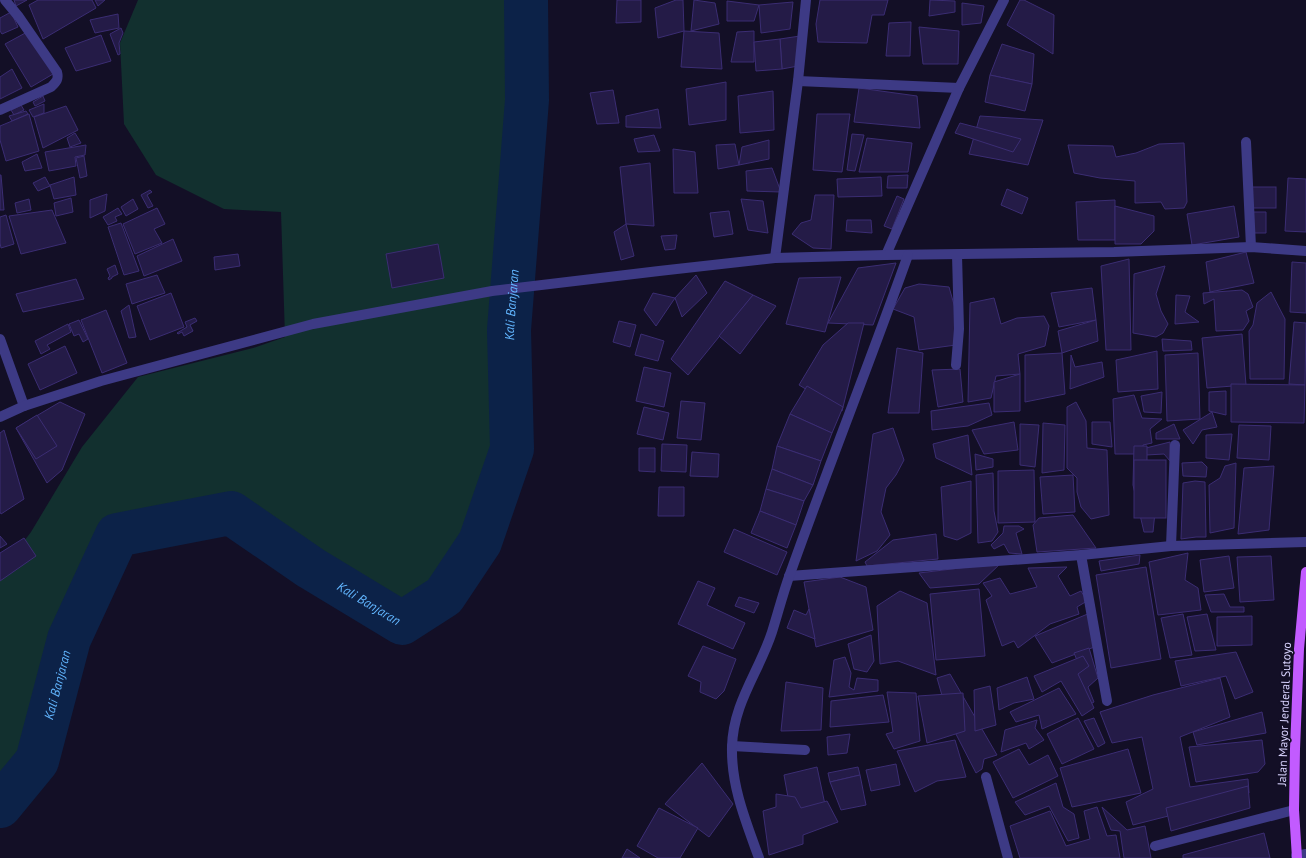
<svg xmlns="http://www.w3.org/2000/svg" width="1306" height="858" font-family="'PT Sans',sans-serif">
<style>
.green{fill:#12302f}
.lines{fill:none;stroke-linecap:round;stroke-linejoin:round}
.river{stroke:#0c2248;stroke-width:44}
.building{fill:#241b47;stroke:#3b2d73}
.minor{stroke:#3d3a85;stroke-width:10}
.major{stroke:#c25bff;stroke-width:10}
.labels{text-anchor:middle;dominant-baseline:central;stroke-width:3.5;stroke-linejoin:round;paint-order:stroke}
.street-label{font-size:12px;fill:#d9d4ff;stroke:#130f26}
.water-label{font-size:13px;font-style:italic;fill:#62b6ff;stroke:#130f26}
</style>
<rect width="100%" height="100%" fill="#130f26"/>
<path class="green" d="M138 0H526L527 100 509 330 512 449 480 542 444 596 402 623 311 568 231 513 118 535 69 639 37 761 0 806V573L31 532 82 447 138 377 253 348 285 337 281 212 224 209 156 175 124 124 120 43Z"/>
<g class="lines">
<path class="river" id="s1" d="M0 806 37 761 69 639 117 535 231 513 311 568 402 623 444 596 480 542 512 449 509 330 527 100 526 0"/>
</g>
<g class="building">
<path d="M14 0H27L16 6Z"/>
<path d="M38 0H92L96 8 43 39 29 5Z"/>
<path d="M95 0H105L98 6Z"/>
<path d="M617 0H641V22L616 23Z"/>
<path d="M676 0H683L684 31 658 38 655 8Z"/>
<path d="M694 0 715 3 719 24 691 31Z"/>
<path d="M820 0H888L884 15H872L867 43 818 42 816 24Z"/>
<path d="M930 0 955 1V12L929 16Z"/>
<path d="M1020 0H1024L1054 15 1053 54 1007 25Z"/>
<path d="M727 1 759 5 754 21H727Z"/>
<path d="M793 2 790 29 761 33 759 5Z"/>
<path d="M962 3 984 6 981 23 962 25Z"/>
<path d="M11 12 18 27 2 34 0 31V18Z"/>
<path d="M118 14 119 28 95 33 90 20Z"/>
<path d="M911 22 910 56H886L889 23Z"/>
<path d="M919 27 959 31 958 64H923Z"/>
<path d="M121 28 123 33 119 43 120 54 118 55 110 34Z"/>
<path d="M29 31 53 74 31 87 5 44Z"/>
<path d="M684 31 719 33 722 69 681 67Z"/>
<path d="M754 31V62H731L737 32Z"/>
<path d="M101 35 111 61 76 71 65 48Z"/>
<path d="M800 36 798 66 782 69 780 39Z"/>
<path d="M780 39 782 69 756 71 754 42Z"/>
<path d="M1002 44 1034 54 1032 84 990 75Z"/>
<path d="M12 69 22 88 0 99V77Z"/>
<path d="M990 75 1032 84 1025 111 985 102Z"/>
<path d="M726 82V120L689 125 686 89Z"/>
<path d="M859 88 917 96 920 128 854 122Z"/>
<path d="M613 90 619 123 597 124 590 93Z"/>
<path d="M773 91 774 130 740 133 738 96Z"/>
<path d="M43 96 45 101 35 106 33 102Z"/>
<path d="M44 104V113L33 117 29 110Z"/>
<path d="M21 105 24 110 14 115 11 110Z"/>
<path d="M66 106 78 130 43 148 34 117Z"/>
<path d="M658 109 661 128 626 127V116Z"/>
<path d="M26 111 28 114 12 121 9 116Z"/>
<path d="M29 114 39 151 6 161 0 140V126Z"/>
<path d="M817 114H850L842 172 813 170Z"/>
<path d="M980 116 1043 120 1028 165 969 154Z"/>
<path d="M960 123 1021 139 1013 152 955 133Z"/>
<path d="M75 133 81 143 70 147 67 138Z"/>
<path d="M852 134 864 135 855 171 847 170Z"/>
<path d="M654 135 660 151 638 152 634 139Z"/>
<path d="M867 138 912 143 908 172H859Z"/>
<path d="M769 140V159L739 165 742 147Z"/>
<path d="M1184 143 1187 202 1184 208 1165 209 1161 202 1135 203V181L1100 178 1074 173 1068 145 1113 146 1116 157 1136 153 1159 144Z"/>
<path d="M735 144 739 165 718 169 716 145Z"/>
<path d="M86 145 85 155 75 157 76 166 49 171 45 152Z"/>
<path d="M673 149 695 152 698 193H674Z"/>
<path d="M37 154 42 168 25 171 22 162Z"/>
<path d="M84 156 87 176 80 178 76 158Z"/>
<path d="M650 163 654 226 626 224 620 167Z"/>
<path d="M772 168 781 192 747 191 746 171Z"/>
<path d="M0 175H1L4 210H0Z"/>
<path d="M908 175 907 188H887L888 176Z"/>
<path d="M45 177 50 186 38 191 33 183Z"/>
<path d="M74 177 76 195 54 199 50 185Z"/>
<path d="M881 177 882 196 838 197 837 179Z"/>
<path d="M1288 178 1306 179V232L1285 231Z"/>
<rect x="1251" y="187" width="25" height="21"/>
<path d="M1007 189 1028 198 1022 214 1001 205Z"/>
<path d="M150 190 152 192 147 195 153 206 148 208 141 195Z"/>
<path d="M107 194 105 211 90 218V200Z"/>
<path d="M815 195H834L831 249 813 248 792 234 801 223 811 220Z"/>
<path d="M897 196 904 199 892 229 884 226Z"/>
<path d="M71 198 73 212 56 216 54 203Z"/>
<path d="M29 199 31 210 17 213 15 203Z"/>
<path d="M133 199 138 209 126 216 121 207Z"/>
<path d="M741 199 763 201 768 233 748 230Z"/>
<path d="M1115 200V240H1078L1076 202Z"/>
<path d="M1115 206 1154 216V231L1141 244H1115Z"/>
<path d="M1234 206 1239 237 1192 245 1187 214Z"/>
<path d="M118 208 122 214 115 217 117 221 108 225 103 217Z"/>
<path d="M157 208 165 224 154 229 162 243 135 254 123 224Z"/>
<path d="M52 210 66 243 21 254 9 216Z"/>
<path d="M729 211 733 234 714 237 710 213Z"/>
<path d="M1252 212H1266V233H1251Z"/>
<path d="M6 215 14 244 1 248 0 243V217Z"/>
<path d="M847 220H871L872 233 846 231Z"/>
<path d="M121 223 139 271 124 275 108 227Z"/>
<path d="M626 224 634 256 621 260 614 232Z"/>
<path d="M677 235 675 249 665 250 661 236Z"/>
<path d="M173 239 182 261 144 276 137 256Z"/>
<path d="M438 244 444 278 392 288 386 254Z"/>
<path d="M1246 252 1254 283 1210 292 1206 262Z"/>
<path d="M238 254 240 266 215 270 214 257Z"/>
<path d="M1129 259 1131 350H1106L1101 266Z"/>
<path d="M1292 262 1306 263V313L1290 312Z"/>
<path d="M896 263 873 325 828 323 858 268Z"/>
<path d="M115 265 118 274 112 277V278L109 280 108 278 110 276 107 269Z"/>
<path d="M1165 266 1156 294 1161 311 1168 324 1163 333 1156 337 1133 333 1134 274Z"/>
<path d="M157 275 165 293 132 304 126 284Z"/>
<path d="M696 275 707 293 682 317 675 298Z"/>
<path d="M841 277 825 332 786 324 799 278Z"/>
<path d="M76 279 84 299 23 312 16 294Z"/>
<path d="M725 281 753 295 688 375 671 359Z"/>
<path d="M919 284 949 287 955 308 956 345 919 350 914 317 893 309 905 288Z"/>
<path d="M1092 288 1096 320 1059 327 1051 293Z"/>
<path d="M1242 290 1248 294 1253 307 1246 311 1249 321 1243 330 1216 331 1214 299 1204 304 1203 293Z"/>
<path d="M1271 292 1285 319 1284 379H1250L1249 331 1253 325 1257 303Z"/>
<path d="M171 293 184 327 150 340 137 306Z"/>
<path d="M653 293 675 298 656 326 644 310Z"/>
<path d="M753 295 776 306 740 354 719 336Z"/>
<path d="M1176 295 1190 296 1185 312 1199 322 1175 324Z"/>
<path d="M994 298 1001 324 1017 318 1044 316 1049 326 1045 346 1018 354 1020 374 996 376 991 398 968 402 970 303Z"/>
<path d="M129 305 136 337 129 338 121 311Z"/>
<path d="M106 310 127 363 102 373 81 320Z"/>
<path d="M195 318 197 321 190 325 193 331 184 336 182 332 178 334 177 333 187 327 185 322Z"/>
<path d="M79 320 88 339 83 342 79 334 74 336 69 324Z"/>
<path d="M1096 320 1098 341 1062 353 1058 331Z"/>
<path d="M619 321 636 325 630 347 613 342Z"/>
<path d="M1294 322 1306 323 1305 385 1289 384Z"/>
<path d="M848 323H864L842 411 799 385 823 345Z"/>
<path d="M68 324 71 332 47 345 50 349 41 354 35 341Z"/>
<path d="M641 334 664 341 658 361 635 355Z"/>
<path d="M1242 334 1246 385 1207 388 1202 338Z"/>
<path d="M1162 339 1191 341 1192 350 1163 351Z"/>
<path d="M65 346 77 373 40 390 28 364Z"/>
<path d="M897 348 923 353 919 413H888Z"/>
<path d="M1157 351 1158 389 1118 392 1116 360Z"/>
<path d="M1062 353 1065 394 1025 402V355Z"/>
<path d="M1198 353 1200 419 1167 421 1165 355Z"/>
<path d="M1071 355 1075 367 1102 362 1104 377 1070 389Z"/>
<path d="M644 367 671 373 664 407 636 401Z"/>
<path d="M960 369 963 402 938 407 932 370Z"/>
<path d="M1020 374V411L994 412V382Z"/>
<path d="M1231 384 1305 385 1304 423 1231 422Z"/>
<path d="M807 386 843 407 832 433 790 414Z"/>
<path d="M1226 391V415L1209 411V392Z"/>
<path d="M1162 392 1161 413 1144 412 1141 396Z"/>
<path d="M1134 395 1142 418 1162 419 1150 429 1152 443 1143 445V454H1115L1113 399Z"/>
<path d="M681 401 705 403 701 440 677 438Z"/>
<path d="M60 402 85 414 62 470 47 483 16 428Z"/>
<path d="M1076 402 1086 421 1087 448 1107 450 1109 515 1091 519 1081 507 1077 492V478L1067 468V407Z"/>
<path d="M989 403 992 415 968 426 932 430 931 411Z"/>
<path d="M644 407 669 413 663 440 637 434Z"/>
<path d="M1212 412 1217 427 1202 430 1193 444 1183 430Z"/>
<path d="M790 414 832 433 821 461 777 446Z"/>
<path d="M37 415 57 446 36 459 16 428Z"/>
<path d="M1014 422 1018 450 984 454 972 430Z"/>
<path d="M1092 422H1110L1112 447 1092 444Z"/>
<path d="M1043 423 1065 425 1064 470 1042 473Z"/>
<path d="M1020 424 1039 425 1035 467 1020 465Z"/>
<path d="M1174 424 1180 439H1156V433Z"/>
<path d="M1239 425 1271 426 1269 460 1237 458Z"/>
<path d="M893 428 904 460 896 475 886 488 881 512 890 535 877 551 856 561 873 434Z"/>
<path d="M4 430 24 499 1 514 0 512V433Z"/>
<path d="M1232 434 1229 460 1206 458V435Z"/>
<path d="M968 435 972 475 936 458 933 444Z"/>
<path d="M1170 442V461L1164 454 1146 455V448Z"/>
<path d="M662 444 687 445 686 472 661 471Z"/>
<path d="M777 446 821 461 813 485 772 469Z"/>
<path d="M1134 446H1147V503L1155 512 1153 532H1144L1133 485Z"/>
<path d="M639 448H655V472L639 471Z"/>
<path d="M692 452 719 454 718 477 690 476Z"/>
<path d="M975 454 993 459V467L976 470Z"/>
<rect x="1134" y="460" width="32" height="58"/>
<path d="M1202 462 1207 467 1206 477 1183 476 1182 463Z"/>
<path d="M1236 463 1234 528 1210 533 1209 485 1220 478 1225 466Z"/>
<path d="M1274 466 1269 530 1238 534 1244 468Z"/>
<path d="M772 469 813 485 804 501 766 489Z"/>
<path d="M1034 470 1035 522 998 523V471Z"/>
<path d="M993 473 994 511 998 532 992 541 978 543 976 475Z"/>
<path d="M1073 475 1075 512 1043 514 1040 477Z"/>
<path d="M971 481V533L957 540 944 536 941 487Z"/>
<path d="M1195 481 1205 482 1206 537H1196L1181 539 1183 483Z"/>
<path d="M659 487H684V516H658Z"/>
<path d="M766 489 804 501 796 525 760 511Z"/>
<path d="M760 511 796 525 787 548 751 533Z"/>
<path d="M1073 515 1096 548 1037 552 1033 525 1039 518Z"/>
<path d="M1004 526H1019L1024 529 1016 533 1022 554 1009 553 1004 544 994 549 991 545 1003 533Z"/>
<path d="M734 529 787 552 777 575 724 552Z"/>
<path d="M936 534 938 559 867 566 865 562 893 540Z"/>
<path d="M0 536 7 544 0 548Z"/>
<path d="M24 538 36 556 0 581V553Z"/>
<path d="M1188 553 1185 580 1198 588 1201 610 1158 615 1149 562Z"/>
<path d="M1140 555 1139 564 1101 571 1099 561Z"/>
<path d="M1229 556 1234 588 1204 592 1200 560Z"/>
<path d="M1271 556 1274 600 1240 602 1237 557Z"/>
<path d="M1001 563 979 584 930 588 919 573Z"/>
<path d="M1067 567 1058 576 1070 596 1081 591 1087 601 1077 607 1079 614 1050 624 1018 648 1014 641 1002 646 986 600 992 596 983 583 1000 578 1010 594 1037 587 1028 568Z"/>
<path d="M1146 567 1161 659 1111 668 1096 575Z"/>
<path d="M840 577 866 587 873 630 816 647 804 582Z"/>
<path d="M698 581 715 588 707 605 745 623 733 649 678 624Z"/>
<path d="M979 589 985 656 936 660 930 594Z"/>
<path d="M900 591 927 603 936 675 898 661 880 664 877 606Z"/>
<path d="M1224 594 1230 607H1244V612H1211L1205 595Z"/>
<path d="M739 597 759 603 754 613 735 606Z"/>
<path d="M809 609 815 639 787 628 794 610 806 615Z"/>
<path d="M1090 613 1097 646 1052 663 1035 636Z"/>
<path d="M1183 614 1192 655 1170 658 1161 618Z"/>
<path d="M1207 614 1216 650 1195 651 1187 617Z"/>
<path d="M1252 616V645L1217 646V617Z"/>
<path d="M871 635 874 661 867 672 854 669 848 644Z"/>
<path d="M703 646 736 659 724 691 716 699 700 692 701 682 688 676Z"/>
<path d="M1089 648 1098 678 1088 687 1094 702 1087 706 1069 673 1079 665 1074 653Z"/>
<path d="M1236 652 1253 692 1235 699 1226 676 1181 686 1175 661Z"/>
<path d="M1083 656 1089 666 1078 674 1094 708 1082 716 1061 681 1042 692 1034 676Z"/>
<path d="M845 657 851 673 849 687 854 690 857 678 878 680V691L829 697 834 660Z"/>
<path d="M950 674 997 755 984 759 982 769 976 773 941 705 943 699 937 678Z"/>
<path d="M1027 677 1034 699 1014 703 999 710 997 688Z"/>
<path d="M1220 678 1230 717 1180 737 1190 787 1248 779 1249 793 1187 805 1188 811 1133 825 1126 802 1153 789 1142 737 1112 743 1100 712 1153 695Z"/>
<path d="M786 682 823 688 821 730 781 731Z"/>
<path d="M990 686 996 725 975 731 974 690Z"/>
<path d="M1059 688 1076 714 1042 729 1039 715 1016 722 1010 712Z"/>
<path d="M887 692 916 693 920 741 894 749 886 734 893 732Z"/>
<path d="M963 693 965 731 927 743 918 696Z"/>
<path d="M883 695 889 722 830 727 831 701Z"/>
<path d="M1262 712 1266 733 1197 745 1193 732Z"/>
<path d="M1078 718 1094 749 1062 764 1047 734Z"/>
<path d="M1094 718 1105 743 1098 747 1084 721Z"/>
<path d="M1037 720 1035 728 1044 740 1029 749 1026 743 1001 752 1005 730Z"/>
<path d="M850 734 847 753 828 755 827 737Z"/>
<path d="M955 740 966 777 937 781 915 792 897 751Z"/>
<path d="M1262 740 1265 764 1258 772 1196 782 1189 747Z"/>
<path d="M1019 749 1029 765 1048 755 1058 776 1013 798 993 762Z"/>
<path d="M1128 749 1141 793 1072 807 1060 768Z"/>
<path d="M702 763 733 804 709 837 665 804Z"/>
<path d="M896 764 900 785 871 791 866 770Z"/>
<path d="M817 767 827 814 800 815 797 802 789 803 784 775Z"/>
<path d="M858 767 860 775 830 782 828 773Z"/>
<path d="M860 775 866 805 841 810 830 782Z"/>
<path d="M1056 783 1063 807 1074 814 1079 838 1068 841 1049 806 1025 815 1015 802Z"/>
<path d="M1248 786 1250 808 1171 831 1166 808Z"/>
<path d="M776 794 795 797 801 808 827 801 838 822 803 835V844L769 855 763 811 776 807Z"/>
<path d="M1097 807 1107 836 1116 835 1120 858H1020L1010 826 1050 811 1066 846 1090 839 1084 811Z"/>
<path d="M1102 807 1127 830 1145 826 1151 858H1124L1120 831 1111 830Z"/>
<path d="M659 808 698 828 680 858H658L637 846Z"/>
<path d="M1264 833 1270 858H1183V855Z"/>
<path d="M627 849 640 858H622Z"/>
</g>
<g class="lines">
<g class="minor">
<path d="M798 81 959 88"/>
<path d="M0 110 51 87C56 82 59 80 57 72L19 17 5 0"/>
<path d="M1246 142 1251 247"/>
<path d="M886 255 959 88 1004 0"/>
<path d="M775 258 798 81 806 0"/>
<path d="M0 339 24 406"/>
<path d="M956 365 959 329 957 255"/>
<path d="M0 417 24 406 101 381 313 324 492 291 659 271 775 258 886 255 1114 252 1251 247 1306 251"/>
<path d="M1171 546 1175 445"/>
<path d="M1081 555 1107 701"/>
<path d="M789 576 1081 555 1171 546 1306 542"/>
<path d="M732 746 805 750"/>
<path d="M986 777 1008 858"/>
<path d="M1155 846 1294 810"/>
<path d="M1296 856 1306 854"/>
<path d="M759 858C746 822 731 786 732 747 733 703 759 672 772 632 778 613 783 593 790 574 828 467 870 362 908 255"/>
</g>
<path class="major" d="M1297 858 1294 810 1295 749 1299 649 1306 572"/>
</g>
<g class="labels">
<g class="street-label">
<text transform="translate(1284 714) rotate(-88)">Jalan Mayor Jenderal Sutoyo</text>
</g>
<g class="water-label">
<text stroke="none"><textPath href="#s1" startOffset="976">Kali Banjaran</textPath></text>
<text stroke="none"><textPath href="#s1" startOffset="580">Kali Banjaran</textPath></text>
<text stroke="none"><textPath href="#s1" startOffset="137">Kali Banjaran</textPath></text>
</g>
</g>
</svg>
